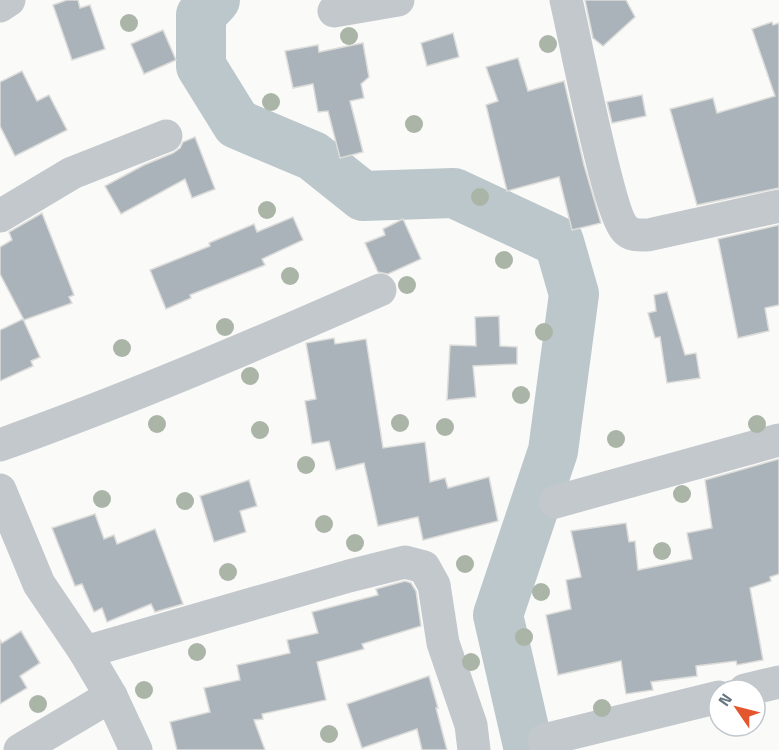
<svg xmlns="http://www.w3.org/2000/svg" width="779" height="750" font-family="'Titillium Web',sans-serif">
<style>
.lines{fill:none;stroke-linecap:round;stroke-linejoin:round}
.river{stroke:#bbc7cb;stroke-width:50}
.building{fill:#aab3b9;stroke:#dcdcda;stroke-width:1.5}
.street{stroke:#c3c8cc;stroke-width:33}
.tree{fill:#aab4a7}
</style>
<rect width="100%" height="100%" fill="#fafaf8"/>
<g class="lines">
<path class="river" d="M215 0 201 15V66L237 124 313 156 363 196 454 193 559 242 574 294 553 451 498 615 529 750"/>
</g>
<g class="building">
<path d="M67 0H78L80 8 90 5 105 49 72 60 53 5Z"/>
<path d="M585 0H626L635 17 603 46 593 38Z"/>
<path d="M772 22 773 25 779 23V188L697 205 670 109 713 98 717 113 775 96 752 29Z"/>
<path d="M163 30 176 60 144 74 131 44Z"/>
<path d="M453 33 459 57 427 66 421 43Z"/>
<path d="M363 43 369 77 361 84 364 98 350 101 363 152 340 158 328 111 318 112 313 84 293 88 285 51 318 45 319 52Z"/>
<path d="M518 58 528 91 564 81 584 165 601 223 572 230 559 177 507 191 486 105 498 101 486 67Z"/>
<path d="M22 71 37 101 49 95 67 130 15 156 0 126V82Z"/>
<path d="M642 95 646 116 612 123 607 102Z"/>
<path d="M195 137 215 189 192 198 185 179 121 214 105 186 144 165 173 153 180 148 183 142Z"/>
<path d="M42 213 74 295 69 297 72 303 24 320 0 274V247L12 240 9 232Z"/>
<path d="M293 217 303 240 262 259 265 265 190 295 191 298 166 309 150 270 210 246 209 243 254 224 257 232Z"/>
<path d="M403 219 421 259 388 274 378 272 365 243 385 235 383 229Z"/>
<path d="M779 225V305L765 308 769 331 738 338 718 239Z"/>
<path d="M667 292 685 355 696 353 700 378 667 383 660 337 655 338 648 313 656 311 654 295Z"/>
<path d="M499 316 500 346 517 347V364L473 366 476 397 447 400 450 345 476 346 475 317Z"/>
<path d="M23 319 40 357 31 361 33 366 0 381V330Z"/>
<path d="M334 338 335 344 366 339 383 448 425 442 430 482 445 478 448 488 489 477 498 521 423 540 418 517 378 526 364 463 336 470 329 441 312 444 305 401 316 399 306 343Z"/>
<path d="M779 459V574L770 577 771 581 750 588 763 660 737 665 736 661 696 666 697 676 651 682 653 690 626 694 621 661 558 675 546 615 571 609 566 580 581 577 571 531 626 523 629 542 635 541 638 570 692 559 687 533 712 528 705 480Z"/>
<path d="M249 480 257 506 240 511 246 532 214 542 200 496Z"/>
<path d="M95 514 104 539 114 535 117 544 155 529 183 604 155 612 151 604 107 622 102 608 94 612 82 584 75 586 52 528Z"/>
<path d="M405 581 411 583 416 591 421 626 362 644 364 649 317 662 326 700 262 714 263 719 254 720 265 750H177L170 722 210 712 204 688 240 680 237 665 290 653 287 640 318 633 312 612 378 595 376 589Z"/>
<path d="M21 631 40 663 20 676 27 688 0 704V640L2 643Z"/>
<path d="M429 676 438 708H436L447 750H422L417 729 362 748 347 704Z"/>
</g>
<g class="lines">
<g class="street">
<path d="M566 0C574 33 609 216 626 230 632 236 640 235 648 235L779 206"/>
<path d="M0 6 9 0"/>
<path d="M334 11 398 0"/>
<path d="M0 216 72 173 166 136"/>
<path d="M0 445C129 399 255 345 380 290"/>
<path d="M0 490 39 584 85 652 111 696 136 750"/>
<path d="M555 502 779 440"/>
<path d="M85 652 349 576 405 562 424 567 434 585 443 643 471 725 474 750"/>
<path d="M745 690 779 682"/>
<path d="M544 740 719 697"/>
<path d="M20 750 111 696"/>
</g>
</g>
<g class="tree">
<circle cx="129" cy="23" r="9"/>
<circle cx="349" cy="36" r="9"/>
<circle cx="548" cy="44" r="9"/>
<circle cx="271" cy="102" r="9"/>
<circle cx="414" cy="124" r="9"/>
<circle cx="480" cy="197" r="9"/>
<circle cx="267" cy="210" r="9"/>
<circle cx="504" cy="260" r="9"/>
<circle cx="290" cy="276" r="9"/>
<circle cx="407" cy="285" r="9"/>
<circle cx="225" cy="327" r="9"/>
<circle cx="544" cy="332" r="9"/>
<circle cx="122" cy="348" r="9"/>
<circle cx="250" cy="376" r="9"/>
<circle cx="521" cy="395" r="9"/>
<circle cx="400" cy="423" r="9"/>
<circle cx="157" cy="424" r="9"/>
<circle cx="757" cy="424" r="9"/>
<circle cx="445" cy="427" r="9"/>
<circle cx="260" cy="430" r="9"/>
<circle cx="616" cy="439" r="9"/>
<circle cx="306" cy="465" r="9"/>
<circle cx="682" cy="494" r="9"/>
<circle cx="102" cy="499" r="9"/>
<circle cx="185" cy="501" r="9"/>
<circle cx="324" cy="524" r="9"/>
<circle cx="355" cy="543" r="9"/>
<circle cx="662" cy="551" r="9"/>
<circle cx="465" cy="564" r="9"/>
<circle cx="228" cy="572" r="9"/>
<circle cx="541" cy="592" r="9"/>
<circle cx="524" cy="637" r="9"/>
<circle cx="197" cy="652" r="9"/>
<circle cx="471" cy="662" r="9"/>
<circle cx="144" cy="690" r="9"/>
<circle cx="38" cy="704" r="9"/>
<circle cx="602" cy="708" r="9"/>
<circle cx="329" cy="734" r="9"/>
</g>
<g transform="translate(737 708) rotate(305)"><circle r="28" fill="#ffffff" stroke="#c1c8cd" stroke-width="1.5"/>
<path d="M0-4.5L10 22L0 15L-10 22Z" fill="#e4572e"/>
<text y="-9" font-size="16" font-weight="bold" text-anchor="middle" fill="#657683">N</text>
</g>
</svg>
